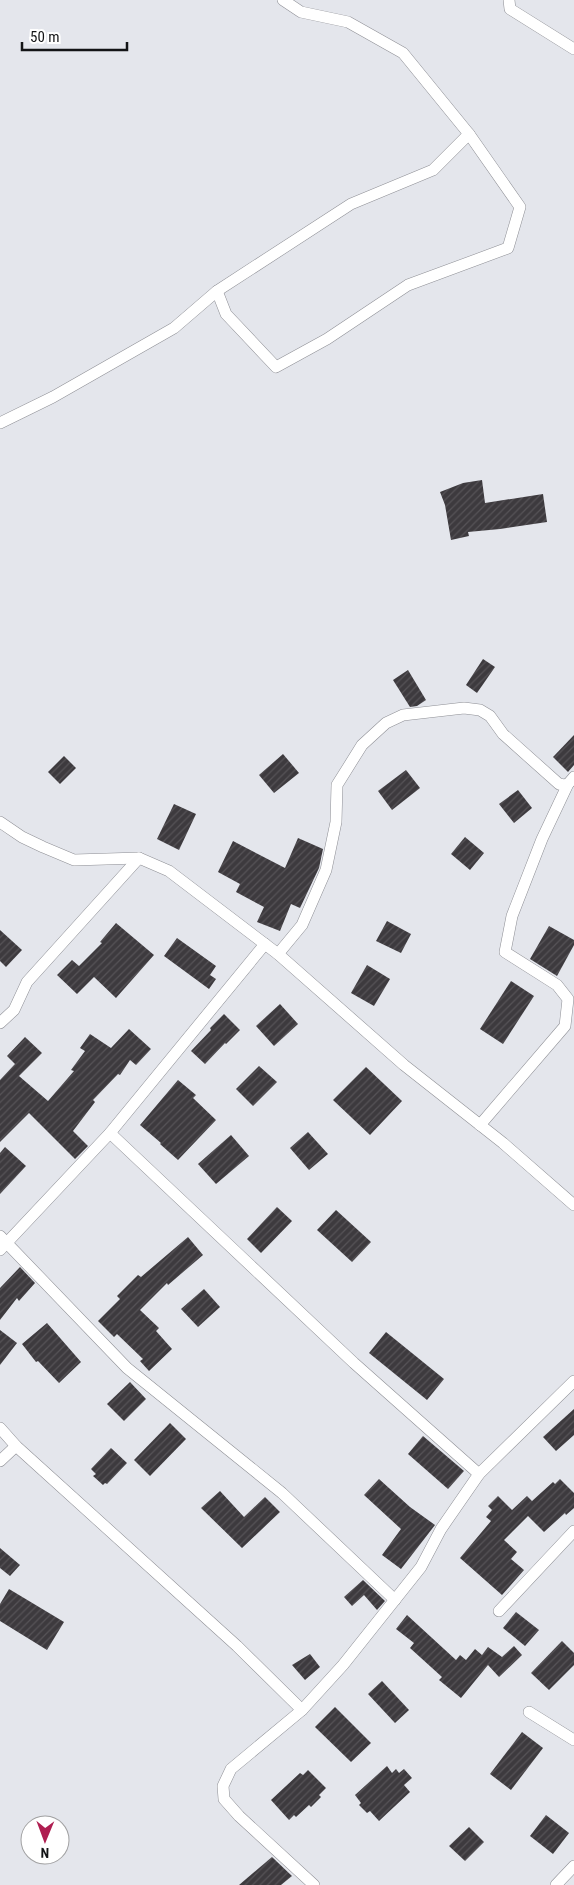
<svg xmlns="http://www.w3.org/2000/svg" width="574" height="1885" font-family="'Roboto Condensed',sans-serif">
<style>
.building{fill:url(#building-hatch)}
.lines{fill:none;stroke-linecap:round;stroke-linejoin:round}
.street-casing{stroke:#8e8f95;stroke-width:12}
.street{stroke:#fff;stroke-width:11}
</style>
<defs>
<pattern id="building-hatch" width="6" height="6" patternUnits="userSpaceOnUse" patternTransform="scale(1.25)"><rect width="6" height="6" fill="#3d3a3e"/><path d="M-1 1l2-2M0 6l6-6M5 7l2-2" fill="none" stroke="#565357"/></pattern>
</defs>
<rect width="100%" height="100%" fill="#e4e6ec"/>
<g class="building">
<path d="M482 480 485 503 543 494 547 522 500 529 468 532 469 536 451 540 445 505 440 492 463 483Z"/>
<path d="M483 659 495 667 477 693 466 685Z"/>
<path d="M408 670 426 700 417 706 410 707 393 680Z"/>
<path d="M574 735V765L568 772 553 757Z"/>
<path d="M283 754 299 773 274 793 259 775Z"/>
<path d="M64 756 76 768 60 784 48 772Z"/>
<path d="M406 770 420 788 392 810 378 791Z"/>
<path d="M518 790 532 808 514 823 499 804Z"/>
<path d="M174 804 196 814 179 850 157 839Z"/>
<path d="M465 837 484 853 470 870 451 854Z"/>
<path d="M298 838 323 849 319 868 300 908 291 904 280 931 257 922 264 907 236 892 240 884 218 872 233 841 285 868Z"/>
<path d="M387 921 411 934 401 953 376 941Z"/>
<path d="M116 923 154 955 116 998 94 977 77 994 57 975 72 960 79 966 102 943 100 942Z"/>
<path d="M549 926 574 940V945L557 976 530 959Z"/>
<path d="M0 930 22 950 6 967 0 961Z"/>
<path d="M177 938 216 966 210 975 216 979 209 989 164 956Z"/>
<path d="M367 965 390 979 374 1006 351 993Z"/>
<path d="M511 981 534 996 503 1044 480 1029Z"/>
<path d="M280 1004 298 1024 274 1046 256 1026Z"/>
<path d="M224 1014 240 1030 226 1044 225 1043 205 1064 191 1051 211 1030 210 1028Z"/>
<path d="M129 1029 151 1049 136 1065 130 1060 120 1075 118 1074 93 1100 95 1102 73 1131 88 1146 75 1159 29 1113 0 1142V1080L15 1064 7 1056 25 1037 42 1053 19 1076 48 1101 74 1071 71 1070 85 1051 80 1048 90 1034 111 1048Z"/>
<path d="M259 1066 277 1082 253 1106 236 1089Z"/>
<path d="M366 1067 402 1101 370 1135 333 1100Z"/>
<path d="M178 1080 196 1095 193 1098 216 1120 178 1160 160 1144 161 1143 140 1125Z"/>
<path d="M308 1132 328 1154 309 1170 290 1148Z"/>
<path d="M231 1135 249 1156 216 1184 198 1164Z"/>
<path d="M5 1147 26 1166 0 1194V1153Z"/>
<path d="M277 1207 292 1221 261 1253 247 1239Z"/>
<path d="M336 1210 371 1242 352 1262 317 1230Z"/>
<path d="M188 1237 203 1255 168 1285 167 1283 140 1310 159 1328 156 1331 172 1349 149 1371 140 1361 143 1359 117 1334 114 1337 98 1321 120 1299 117 1296 138 1275 141 1277Z"/>
<path d="M20 1267 35 1283 19 1301 17 1298 0 1320V1288Z"/>
<path d="M204 1289 220 1307 198 1327 181 1309Z"/>
<path d="M47 1323 81 1362 59 1383 38 1361 36 1362 22 1344Z"/>
<path d="M0 1330 17 1343 0 1365Z"/>
<path d="M386 1332 444 1379 427 1400 369 1353Z"/>
<path d="M130 1382 146 1399 124 1421 107 1404Z"/>
<path d="M574 1409V1435L556 1451 543 1437Z"/>
<path d="M170 1423 186 1439 150 1476 134 1460Z"/>
<path d="M423 1436 464 1471 448 1489 408 1454Z"/>
<path d="M111 1448 127 1463 107 1484 105 1483 103 1485 93 1476 96 1474 91 1469Z"/>
<path d="M379 1479 410 1507 435 1525 401 1569 382 1555 401 1529 364 1495Z"/>
<path d="M560 1479 574 1493V1508L566 1515 565 1513 544 1532 528 1516 504 1540 517 1552 511 1559 524 1570 502 1595 460 1558 491 1521 486 1517 492 1510 488 1506 498 1496 512 1510 527 1496 532 1501 553 1482 555 1484Z"/>
<path d="M220 1491 244 1517 265 1497 280 1512 242 1548 201 1508Z"/>
<path d="M0 1548 20 1565 10 1576 0 1568Z"/>
<path d="M363 1580 385 1601 377 1610 364 1595 352 1606 344 1597Z"/>
<path d="M9 1589 64 1622 47 1650 0 1621V1604Z"/>
<path d="M516 1612 539 1630 525 1646 503 1628Z"/>
<path d="M407 1615 456 1660 460 1655 466 1660 475 1649 482 1655 488 1647 502 1657 514 1646 522 1655 499 1677 488 1665 461 1698 439 1680 442 1677 410 1648 414 1643 396 1629Z"/>
<path d="M562 1641 574 1653V1665L549 1690 531 1673Z"/>
<path d="M310 1654 320 1667 305 1680 292 1665Z"/>
<path d="M382 1681 409 1710 395 1723 368 1694Z"/>
<path d="M335 1707 371 1743 351 1762 315 1727Z"/>
<path d="M522 1732 543 1748 511 1790 490 1774Z"/>
<path d="M387 1766 392 1773 396 1769 399 1773 404 1769 412 1778 404 1785 410 1792 379 1821 370 1811 367 1813 359 1805 361 1803 355 1795Z"/>
<path d="M308 1770 326 1788 319 1795 321 1797 311 1807 309 1805 296 1817 294 1815 289 1820 271 1800 300 1773 303 1775Z"/>
<path d="M546 1815 569 1833 553 1854 530 1836Z"/>
<path d="M469 1827 484 1842 465 1861 449 1846Z"/>
<path d="M272 1857 292 1876 281 1885H239Z"/>
</g>
<g class="lines">
<defs>
<g id="street">
<path d="M509 0 510 9 574 49"/>
<path d="M217 291 226 314 276 367 327 339 408 285 508 248 520 207 469 134"/>
<path d="M0 423 53 397 174 328 217 291 351 204 433 170 469 134 403 53 348 22 301 12 283 0"/>
<path d="M0 822 22 837 43 847 74 860 139 858 169 871 278 954 404 1065 503 1143 574 1205"/>
<path d="M278 954 302 925 326 870 336 822 337 785 362 745 386 723 403 715 464 708 480 710 490 716 503 734 559 784 564 785 568 784"/>
<path d="M0 1023 14 1010 27 982 139 858"/>
<path d="M480 1125 565 1026 568 999 557 985 505 952 512 916 542 839 568 784 574 777"/>
<path d="M110 1133 354 1363 479 1474"/>
<path d="M0 1236 127 1368 282 1493 395 1600"/>
<path d="M0 1250 110 1133 265 944"/>
<path d="M0 1428 16 1446 237 1646 302 1710"/>
<path d="M0 1461 16 1446"/>
<path d="M499 1611 574 1531"/>
<path d="M529 1712 574 1740"/>
<path d="M314 1885 239 1816 224 1799 223 1786 231 1769 302 1710 343 1665 421 1567 441 1529 479 1474 574 1381"/>
<path d="M556 1885 574 1866"/>
</g>
</defs>
<use href="#street" class="street-casing"/>
<use href="#street" class="street"/>
</g>
<g transform="translate(45 1840) rotate(181)"><circle r="24" fill="#ffffff" stroke="#a1a1a2"/>
<path d="M0-4L9 19L0 12L-9 19Z" fill="#af1e51"/>
<text y="-8" font-size="14" font-weight="bold" text-anchor="middle" fill="#131416">N</text>
</g>
<path d="M22 42v8h105v-8" fill="none" stroke="#131416" stroke-width="2.5"/>
<text x="30" y="42" font-size="15" fill="#131416" stroke="#ffffff" stroke-width="4" paint-order="stroke">50 m</text>
</svg>
